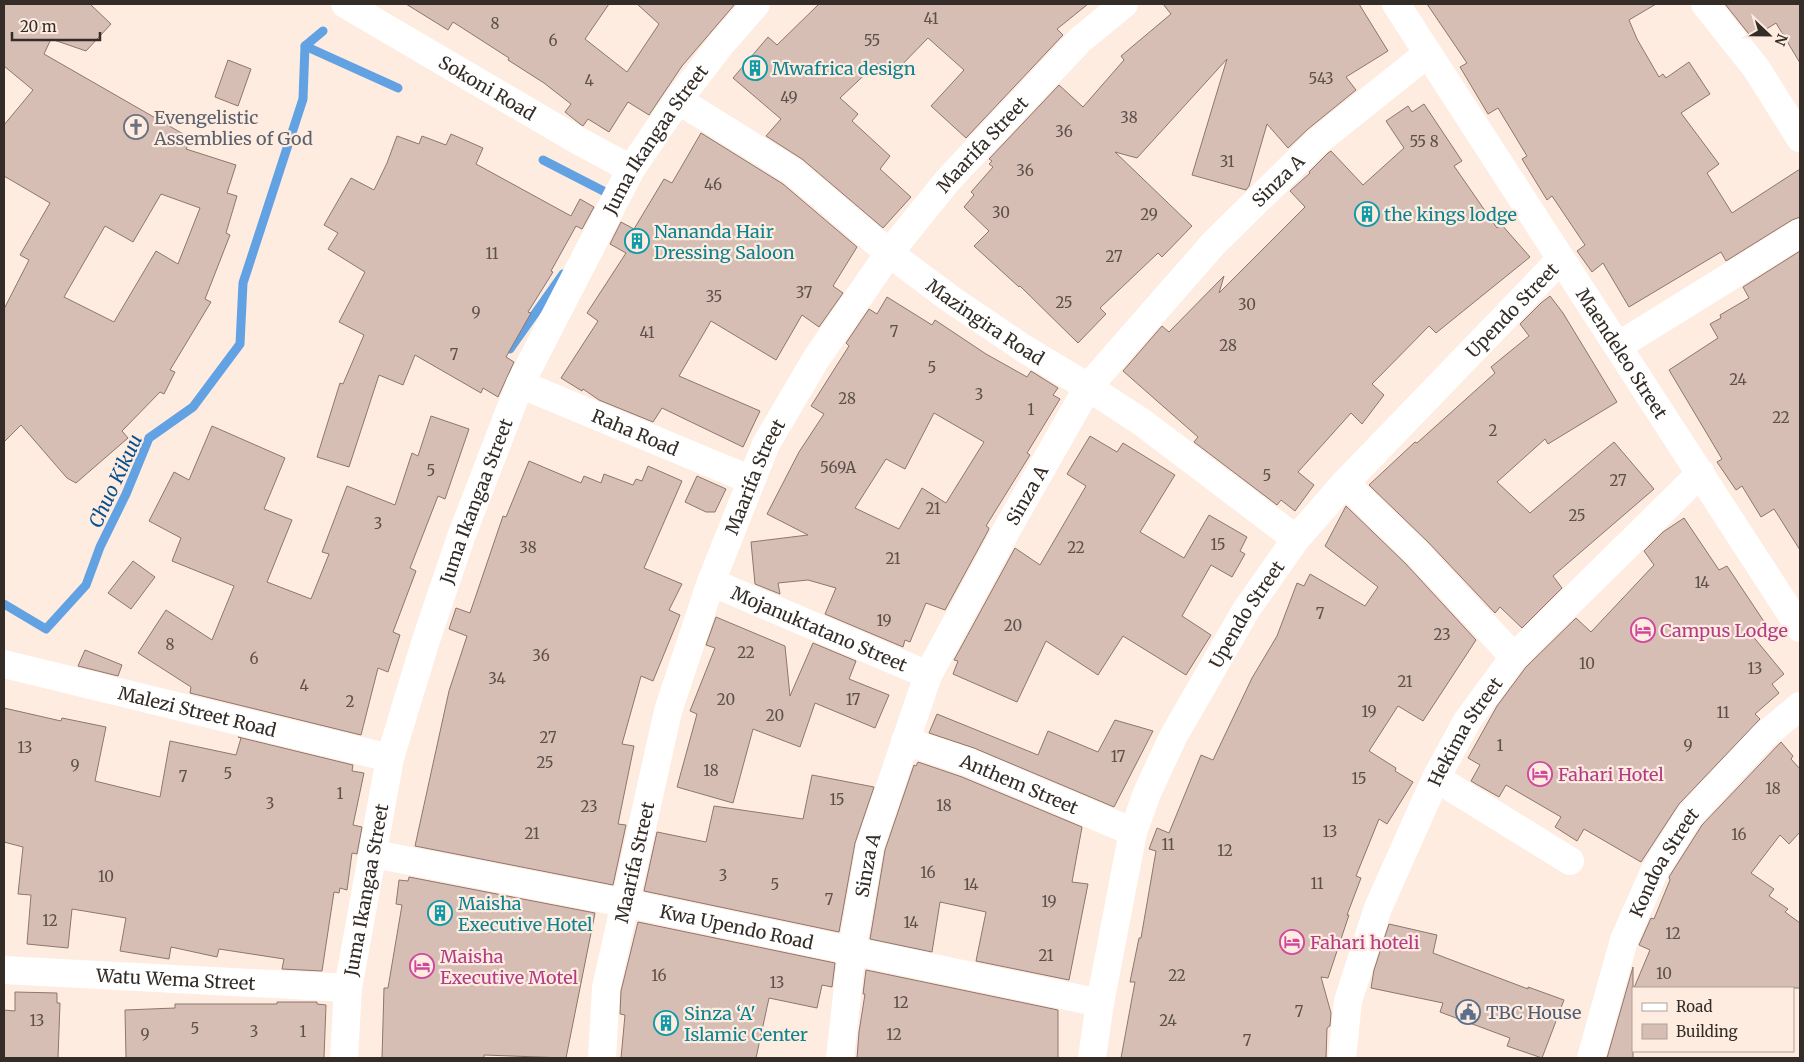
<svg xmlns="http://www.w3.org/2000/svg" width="1804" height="1062" font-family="Merriweather,serif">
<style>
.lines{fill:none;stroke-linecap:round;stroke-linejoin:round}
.stream{stroke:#62a2e3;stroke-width:9}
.building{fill:#d7beb5;stroke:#8d766d;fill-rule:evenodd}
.minor{stroke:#fff;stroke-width:28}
.labels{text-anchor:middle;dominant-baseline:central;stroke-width:4.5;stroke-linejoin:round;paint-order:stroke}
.number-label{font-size:15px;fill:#5d504a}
.culture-label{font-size:18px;fill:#0d838f;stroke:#feece0;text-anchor:start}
.street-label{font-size:18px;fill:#342c26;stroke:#feece0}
.worship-label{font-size:18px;fill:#5b616d;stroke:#feece0;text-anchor:start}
.hotel-label{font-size:18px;fill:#b23c85;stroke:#feece0;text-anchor:start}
.service-label{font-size:18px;fill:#4e5e75;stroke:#feece0;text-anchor:start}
.water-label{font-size:19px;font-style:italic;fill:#064f8b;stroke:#feece0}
</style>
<rect width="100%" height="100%" fill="#feece0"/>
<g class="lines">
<g class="stream">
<path d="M305 46 398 88"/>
<path d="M543 160 613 196"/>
<path d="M510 349 563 274"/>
<path d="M4 604 46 629 86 585 100 547 126 494 149 438 193 407 240 344 243 283 303 99 305 46 323 31"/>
</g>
</g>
<g class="building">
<path d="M4 4H90L111 24 86 51 51 39 44 54 192 139 186 149 236 165 227 193 237 196 226 233 230 235 205 299 211 302 170 370 175 372 164 394 160 392 122 431 128 438 76 483 67 478 21 425 4 442V309L29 260 20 255 50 203 4 176V125L33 90 4 66ZM161 194 200 208 178 264 156 251 114 322 64 297 105 226 133 242Z"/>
<path d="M406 4H609L585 39 627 72 659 24 637 4H735L682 66 649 115 628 102 609 132 588 119 583 126 580 124 565 112 571 104 544 83 508 60 509 58 453 22 448 30Z"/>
<path d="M819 4H1088L1057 29 1063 35 966 138 931 106 964 70 928 38 891 76 877 63 840 98 858 114 852 121 890 156 880 169 911 197 883 228 802 159 766 136 781 119 733 78 768 37 777 45Z"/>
<path d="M1163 4H1359L1388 51 1346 77 1356 90 1308 129 1288 148 1267 124 1249 186 1246 190 1192 175 1227 59 1137 158 1115 152 1192 226 1162 257 1158 253 1100 308 1106 314 1078 343 1020 286 1019 287 974 246 989 231 964 207 974 195 971 192 993 167 989 164 992 161 989 159 1059 85 1083 107 1124 60 1121 56 1171 14Z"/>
<path d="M1427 4H1656L1629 20 1637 39 1659 77 1663 74 1666 78 1689 62 1710 94 1681 113 1719 164 1707 173 1732 213 1800 169V217L1792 220 1726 261 1721 252 1629 307 1603 263 1592 272 1577 251 1585 245 1552 196 1547 200 1522 159 1527 156 1498 108 1488 114 1460 67 1467 63Z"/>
<path d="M1725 4H1800V63L1776 23 1752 38Z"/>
<path d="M228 60 251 69 238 106 215 97Z"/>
<path d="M1424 104 1462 161 1454 166 1497 228 1501 224 1530 257 1436 333 1429 326 1372 384 1384 395 1362 424 1351 413 1298 472 1314 485 1295 511 1281 500 1277 505 1194 442 1198 437 1123 371 1162 326 1169 332 1224 276 1219 293 1305 207 1290 191 1310 173 1309 172 1328 153 1331 151 1363 185 1404 148 1386 121 1408 106 1412 112Z"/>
<path d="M701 133 783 184 857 247 833 286 843 293 819 327 802 315 776 360 711 321 679 376 760 411 743 447 662 408 653 422 599 400 583 389 582 391 561 378 598 321 587 313 626 253 610 244 621 222 634 229 664 179 672 183Z"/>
<path d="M451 134 483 148 476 164 571 216 580 199 594 207 582 229 576 226 551 271 553 272 528 312 531 313 506 357 514 362 498 397 483 388 481 393 415 355 403 385 379 375 349 467 317 457 340 383 343 384 364 335 339 322 365 272 328 249 338 233 324 225 351 178 374 190 387 163 397 136 419 144 422 136 446 145Z"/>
<path d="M1800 251V550L1774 509 1761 517 1742 486 1736 490 1717 462 1722 459 1669 370 1718 338 1710 324 1721 318 1720 315 1749 298 1743 287Z"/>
<path d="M1550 296 1563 313 1617 402 1548 444 1545 439 1497 482 1530 513 1614 442 1654 489 1553 576 1562 588 1522 628 1500 607 1495 613 1428 542 1369 485 1415 442 1417 443 1495 373 1491 367 1529 336 1520 324 1541 303Z"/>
<path d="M887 297 932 325 935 320 986 354 1027 377 1031 371 1058 388 1053 395 1060 399 1027 453 1030 455 986 526 989 528 988 531 945 610 926 603 910 642 905 640 903 647 825 614 836 588 808 580 778 583 780 594 755 584 751 542 808 535 767 514 799 452 824 414 811 406 849 346 846 343 869 309 877 314ZM934 413 984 442 946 503 922 488 899 529 855 508 886 459 905 469Z"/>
<path d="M431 416 469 429 445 499 438 496 410 568 416 571 393 632 400 635 388 672 378 668 361 735 190 693 191 687 138 653 166 610 212 640 234 586 172 561 181 538 149 521 174 472 189 480 212 426 285 458 264 509 292 520 267 582 311 599 329 554 322 552 347 486 395 505 412 453 418 456Z"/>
<path d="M1090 436 1117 452 1123 443 1175 475 1140 532 1184 558 1209 515 1247 537 1240 551 1245 554 1232 577 1211 565 1182 616 1211 635 1186 675 1123 636 1098 675 1046 641 1017 702 953 674 958 661 954 660 1015 548 1040 565 1086 486 1067 474Z"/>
<path d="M529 461 581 483 584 476 601 483 604 474 633 485 636 479 642 481 648 466 682 481 644 568 682 584 669 610 680 615 653 681 641 676 622 744 634 746 618 824 626 825 613 885 415 846 449 691 467 636 449 629 456 608 470 613 503 516 506 517Z"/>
<path d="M697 476 726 489 715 512H706L685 502Z"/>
<path d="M1346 506 1406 564 1476 640 1423 721 1398 706 1369 751 1396 768 1395 771 1413 782 1387 824 1379 819 1356 876 1361 878 1347 915H1349L1328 978 1321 977 1331 1013 1330 1026 1327 1028 1326 1058H1121L1135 982H1130L1139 938H1141L1156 851 1149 849 1157 828 1169 833 1201 755 1213 760 1252 678 1277 636 1297 583 1304 586 1310 574 1365 606 1378 587 1325 546Z"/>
<path d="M1684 518 1719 570 1727 566 1765 623 1751 634 1784 674 1772 684 1779 693 1755 714 1760 719 1679 804 1641 862 1584 829 1577 841 1555 827 1561 817 1506 785 1499 797 1476 784 1471 781 1480 765 1468 758 1497 706 1526 667 1576 618 1591 632 1654 565 1644 551 1663 532Z"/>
<path d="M133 561 155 577 131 609 108 593Z"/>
<path d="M716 617 785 646 790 696 813 643 856 661 849 679 889 695 875 728 815 703 800 747 753 729 733 803 677 787 697 714 690 711 715 648 706 645Z"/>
<path d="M85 650 122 665 118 676 78 666Z"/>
<path d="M4 708 61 721 62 718 106 727 95 781 160 797 170 741 236 755 241 738 238 737 353 765 352 771 364 773 353 825 362 827 357 854 352 853 347 890 340 888 339 893 334 892 322 971 282 969 284 959 219 949 217 957 171 947 169 959 120 951 126 918 72 909 68 948 27 944 31 895 18 894 23 847 4 842Z"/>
<path d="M937 714 1038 755 1048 731 1098 752 1115 720 1153 731 1114 807 974 748 929 733Z"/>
<path d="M1781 742 1793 756 1791 759 1800 769V832L1789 844 1780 835 1751 873 1774 889 1769 896 1788 909 1785 912 1800 923V988H1634L1650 950 1639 945 1651 918 1654 919 1670 880 1669 877 1702 825Z"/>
<path d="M918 762 962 777 1082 827 1072 882 1088 884 1069 980 976 961 986 912 940 902 932 952 870 939 885 850 914 765 916 766Z"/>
<path d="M812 775 874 787 855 843 839 932 644 891 657 832 706 842 714 806 803 819Z"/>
<path d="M409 877 595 913 566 1058 484 1055V1058H382L384 988H388L402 905 396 904 399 880 408 881Z"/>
<path d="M638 922 835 963 832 987 822 985 817 1008 769 998 756 1058H621L625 1015 620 1014 621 991Z"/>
<path d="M1389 924 1437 935 1433 953 1528 989V987L1564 1000 1542 1058 1507 1046 1510 1038 1440 1012 1443 1003 1371 988 1374 970Z"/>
<path d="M1633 967V1058H1607Z"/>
<path d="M866 970 1058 1010V1058H857L859 1032 865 994H863Z"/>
<path d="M15 992 57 993V1003H60L58 1058H4V1010L15 1011Z"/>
<path d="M277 1002H317V1004L326 1005 324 1058H126L125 1010 175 1008V1004H277Z"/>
</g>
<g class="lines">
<g class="minor">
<path id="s1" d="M345 4 577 140 631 169"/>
<path id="s2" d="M1396 4 1800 628"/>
<path d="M1705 4 1756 68 1800 138"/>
<path id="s3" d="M678 100 792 171 889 253 952 300 1023 348 1088 387 1143 423 1296 539"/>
<path d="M1618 346 1800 233"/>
<path id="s4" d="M520 384 751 480"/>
<path d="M1345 483 1417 553 1514 657"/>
<path id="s5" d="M711 582 928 675"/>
<path id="s6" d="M4 664 390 758"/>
<path id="s7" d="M905 741 968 762 1133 832"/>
<path d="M1436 778 1570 861"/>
<path id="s8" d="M374 854 625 903 1100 1003"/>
<path id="s9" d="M4 970 348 988"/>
<path id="s10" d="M344 1058 348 988 390 758 426 640 461 537 520 384 631 169 678 100 722 43 756 4"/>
<path id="s11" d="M602 1058 606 988 668 711 711 582 766 444 816 359 889 253 948 180 1080 40 1124 4"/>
<path id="s12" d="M840 1058 852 950 870 846 928 675 1006 531 1088 387 1214 243 1318 141 1427 54"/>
<path id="s13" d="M1092 1058 1100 1003 1133 832 1147 793 1173 737 1246 610 1296 539 1345 483 1561 259"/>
<path id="s14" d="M1342 1058 1348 1001 1378 908 1436 778 1467 721 1514 657 1701 473"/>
<path id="s15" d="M1591 1058 1624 940 1655 870 1690 815 1764 736 1800 706"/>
</g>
</g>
<defs>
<symbol id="building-ring" viewBox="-11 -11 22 22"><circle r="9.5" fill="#feece0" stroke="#0f9aa8" stroke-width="1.5"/><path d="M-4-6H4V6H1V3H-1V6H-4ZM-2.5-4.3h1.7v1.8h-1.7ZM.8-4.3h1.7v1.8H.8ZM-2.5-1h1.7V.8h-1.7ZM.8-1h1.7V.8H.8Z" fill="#0f9aa8"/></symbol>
<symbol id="church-ring" viewBox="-11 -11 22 22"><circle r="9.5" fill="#feece0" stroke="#6b7280" stroke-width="1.5"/><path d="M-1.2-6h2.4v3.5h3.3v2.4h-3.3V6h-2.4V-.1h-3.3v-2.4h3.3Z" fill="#6b7280"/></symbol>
<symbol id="hotel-ring" viewBox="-11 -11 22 22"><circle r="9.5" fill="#feece0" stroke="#d1479c" stroke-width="1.5"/><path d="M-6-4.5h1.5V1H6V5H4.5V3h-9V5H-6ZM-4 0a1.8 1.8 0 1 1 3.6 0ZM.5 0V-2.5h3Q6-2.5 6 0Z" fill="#d1479c"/></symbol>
<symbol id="civic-ring" viewBox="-11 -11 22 22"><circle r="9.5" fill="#feece0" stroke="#5c6f8a" stroke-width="1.5"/><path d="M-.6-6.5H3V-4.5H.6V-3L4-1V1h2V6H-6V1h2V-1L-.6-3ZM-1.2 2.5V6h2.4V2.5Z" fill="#5c6f8a"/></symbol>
</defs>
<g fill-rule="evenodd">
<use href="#building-ring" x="741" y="54" width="28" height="28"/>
<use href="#church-ring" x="122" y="113" width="28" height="28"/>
<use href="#building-ring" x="1353" y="200" width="28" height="28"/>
<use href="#building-ring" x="623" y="227" width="28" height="28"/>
<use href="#hotel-ring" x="1629" y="616" width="28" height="28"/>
<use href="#hotel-ring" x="1526" y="760" width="28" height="28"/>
<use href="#building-ring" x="426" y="899" width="28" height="28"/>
<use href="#hotel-ring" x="1278" y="928" width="28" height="28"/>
<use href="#hotel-ring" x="408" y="952" width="28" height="28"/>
<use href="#civic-ring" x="1454" y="998" width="28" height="28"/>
<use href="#building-ring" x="652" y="1009" width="28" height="28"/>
</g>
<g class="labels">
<g class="number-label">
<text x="931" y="18">41</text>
<text x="495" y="23">8</text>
<text x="553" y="40">6</text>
<text x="872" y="40">55</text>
<text x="1321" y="78">543</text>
<text x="589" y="80">4</text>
<text x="789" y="97">49</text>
<text x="1129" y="117">38</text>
<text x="1064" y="131">36</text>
<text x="1424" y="141">55 8</text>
<text x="1227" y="161">31</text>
<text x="1025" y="170">36</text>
<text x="713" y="184">46</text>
<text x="1001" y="212">30</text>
<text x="1149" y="214">29</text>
<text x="492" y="253">11</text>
<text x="1114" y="256">27</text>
<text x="804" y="292">37</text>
<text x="714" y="296">35</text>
<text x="1064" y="302">25</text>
<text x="1247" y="304">30</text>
<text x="476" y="312">9</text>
<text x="894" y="331">7</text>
<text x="647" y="332">41</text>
<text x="1228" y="345">28</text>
<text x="454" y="354">7</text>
<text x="932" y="367">5</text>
<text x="1738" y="379">24</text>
<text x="979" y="394">3</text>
<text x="847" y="398">28</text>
<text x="1031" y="409">1</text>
<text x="1781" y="417">22</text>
<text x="1493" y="430">2</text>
<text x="838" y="467">569A</text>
<text x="431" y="470">5</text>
<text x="1267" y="475">5</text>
<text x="1618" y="480">27</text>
<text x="933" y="508">21</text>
<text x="1577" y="515">25</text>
<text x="378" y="523">3</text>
<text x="1218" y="544">15</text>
<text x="528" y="547">38</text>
<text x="1076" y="547">22</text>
<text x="893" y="558">21</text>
<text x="1702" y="582">14</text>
<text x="1320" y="613">7</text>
<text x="884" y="620">19</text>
<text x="1013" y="625">20</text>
<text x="1442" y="634">23</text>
<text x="170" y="644">8</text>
<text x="746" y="652">22</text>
<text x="541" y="655">36</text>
<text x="254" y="658">6</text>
<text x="1587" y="663">10</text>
<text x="1755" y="668">13</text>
<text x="497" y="678">34</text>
<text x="1405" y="681">21</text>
<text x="304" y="685">4</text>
<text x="726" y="699">20</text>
<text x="853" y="699">17</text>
<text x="350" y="701">2</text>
<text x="1369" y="711">19</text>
<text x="1723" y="712">11</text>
<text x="775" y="715">20</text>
<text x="548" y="737">27</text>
<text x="1500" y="745">1</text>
<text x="1688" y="745">9</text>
<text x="25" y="747">13</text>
<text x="1118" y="756">17</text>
<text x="545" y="762">25</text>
<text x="75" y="765">9</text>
<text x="711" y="770">18</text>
<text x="228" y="773">5</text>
<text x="183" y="776">7</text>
<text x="1359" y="778">15</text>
<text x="1773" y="788">18</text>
<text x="340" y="793">1</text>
<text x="837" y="799">15</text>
<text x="270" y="803">3</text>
<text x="944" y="805">18</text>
<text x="589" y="806">23</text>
<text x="1330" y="831">13</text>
<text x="532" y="833">21</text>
<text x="1739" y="834">16</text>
<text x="1168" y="844">11</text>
<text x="1225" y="850">12</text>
<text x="928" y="872">16</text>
<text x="723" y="875">3</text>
<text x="106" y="876">10</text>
<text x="1317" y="883">11</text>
<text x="775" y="884">5</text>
<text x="971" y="884">14</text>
<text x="829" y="899">7</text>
<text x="1049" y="901">19</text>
<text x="50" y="920">12</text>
<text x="911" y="922">14</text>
<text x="1673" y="933">12</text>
<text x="1046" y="955">21</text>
<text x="1664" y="973">10</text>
<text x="659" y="975">16</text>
<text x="1177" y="975">22</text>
<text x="777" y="982">13</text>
<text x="901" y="1002">12</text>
<text x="1299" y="1011">7</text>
<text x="37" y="1020">13</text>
<text x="1168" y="1020">24</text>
<text x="195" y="1028">5</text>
<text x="254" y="1031">3</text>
<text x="303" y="1031">1</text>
<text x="145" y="1034">9</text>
<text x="894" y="1034">12</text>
<text x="1247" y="1040">7</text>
</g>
<g class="culture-label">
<text x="772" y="68">Mwafrica design</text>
<text x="1384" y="214">the kings lodge</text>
<text x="654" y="231">Nananda Hair<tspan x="654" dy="21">Dressing Saloon</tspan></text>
<text x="458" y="903">Maisha<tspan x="458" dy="21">Executive Hotel</tspan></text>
<text x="684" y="1013">Sinza ‘A'<tspan x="684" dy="21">Islamic Center</tspan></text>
</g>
<g class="street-label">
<text stroke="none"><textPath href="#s1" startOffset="165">Sokoni Road</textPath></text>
<text stroke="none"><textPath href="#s10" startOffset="980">Juma Ikangaa Street</textPath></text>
<text stroke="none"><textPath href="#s11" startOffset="1009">Maarifa Street</textPath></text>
<text stroke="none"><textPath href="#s12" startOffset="1005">Sinza A</textPath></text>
<text stroke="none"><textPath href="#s13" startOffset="881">Upendo Street</textPath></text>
<text stroke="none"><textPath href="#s3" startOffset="380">Mazingira Road</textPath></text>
<text stroke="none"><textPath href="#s2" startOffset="416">Maendeleo Street</textPath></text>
<text stroke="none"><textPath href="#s4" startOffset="125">Raha Road</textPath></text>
<text stroke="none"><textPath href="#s11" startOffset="604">Maarifa Street</textPath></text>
<text stroke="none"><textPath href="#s12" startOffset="600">Sinza A</textPath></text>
<text stroke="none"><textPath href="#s10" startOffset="575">Juma Ikangaa Street</textPath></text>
<text stroke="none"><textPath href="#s13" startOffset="476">Upendo Street</textPath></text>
<text stroke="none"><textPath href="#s5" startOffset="118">Mojanuktatano Street</textPath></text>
<text stroke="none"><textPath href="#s6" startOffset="199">Malezi Street Road</textPath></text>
<text stroke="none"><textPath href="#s14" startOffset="352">Hekima Street</textPath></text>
<text stroke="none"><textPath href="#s7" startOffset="122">Anthem Street</textPath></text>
<text stroke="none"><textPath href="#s11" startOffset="199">Maarifa Street</textPath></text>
<text stroke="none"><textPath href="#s15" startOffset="210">Kondoa Street</textPath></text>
<text stroke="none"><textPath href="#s12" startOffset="195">Sinza A</textPath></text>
<text stroke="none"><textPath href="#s10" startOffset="170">Juma Ikangaa Street</textPath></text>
<text stroke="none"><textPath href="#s8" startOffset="370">Kwa Upendo Road</textPath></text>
<text stroke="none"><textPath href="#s9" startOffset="172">Watu Wema Street</textPath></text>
</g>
<g class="worship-label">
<text x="154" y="117">Evengelistic<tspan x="154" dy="21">Assemblies of God</tspan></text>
</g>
<g class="hotel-label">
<text x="1660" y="630">Campus Lodge</text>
<text x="1558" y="774">Fahari Hotel</text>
<text x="1310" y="942">Fahari hoteli</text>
<text x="440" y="956">Maisha<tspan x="440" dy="21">Executive Motel</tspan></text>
</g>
<g class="service-label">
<text x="1486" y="1012">TBC House</text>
</g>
<g class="water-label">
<text transform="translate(115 481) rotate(-65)">Chuo Kikuu</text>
</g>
</g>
<rect width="1804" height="1062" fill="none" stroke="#342c26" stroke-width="10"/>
<rect x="1632" y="987" width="162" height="65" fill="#feece0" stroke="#ad9f96"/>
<rect x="1642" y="1003" width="25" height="8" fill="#ffffff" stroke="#ad9f96"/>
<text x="1676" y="1012" font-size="15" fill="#342c26">Road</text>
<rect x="1642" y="1024" width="25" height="15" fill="#d7beb5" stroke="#ad9f96"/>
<text x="1676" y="1037" font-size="15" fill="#342c26">Building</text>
<g transform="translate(1769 35) rotate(112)" stroke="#feece0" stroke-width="4" paint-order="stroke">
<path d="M0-4L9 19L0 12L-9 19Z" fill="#342c26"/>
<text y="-8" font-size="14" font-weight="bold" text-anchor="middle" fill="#342c26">N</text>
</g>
<path d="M12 32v8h88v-8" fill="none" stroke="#342c26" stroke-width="2.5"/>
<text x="20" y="32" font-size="15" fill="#342c26" stroke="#feece0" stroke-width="4" paint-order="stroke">20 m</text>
</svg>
